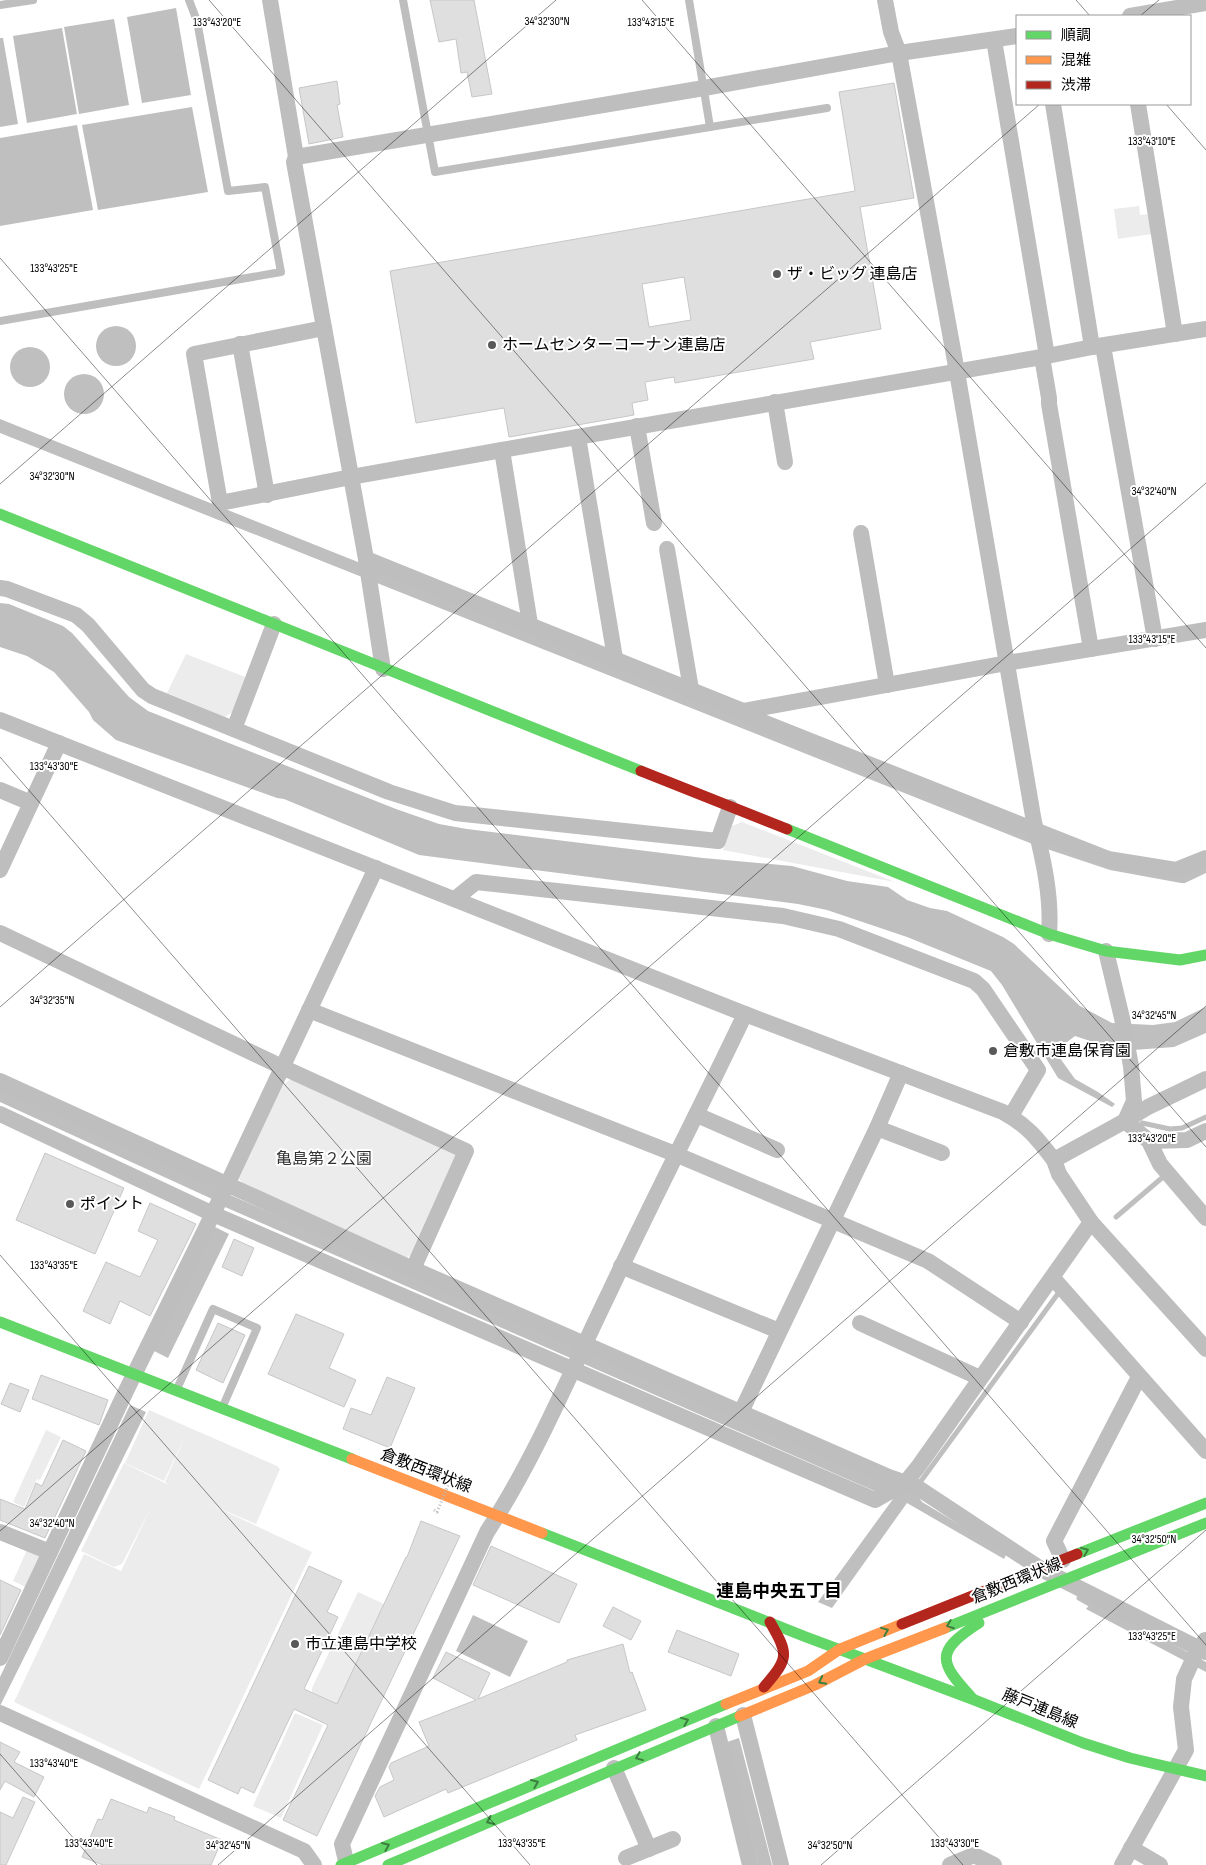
<svg xmlns="http://www.w3.org/2000/svg" width="1206" height="1865" font-family="'Sofia Sans Condensed','Noto Sans JP',sans-serif">
<style>
.green{fill:#ececec}
.water{fill:#bfbfbf}
.lines{fill:none;stroke-linecap:round;stroke-linejoin:round}
.stream{stroke:#bfbfbf;stroke-width:5}
.building{fill:#dfdfdf;stroke:#c7c7c7;fill-rule:evenodd}
.lane{stroke:#bebebe;stroke-width:8}
.street{stroke:#bebebe;stroke-width:16}
.fast{stroke:#63d668;stroke-width:11}
.slow{stroke:#ff974d;stroke-width:11}
.jam{stroke:#b3261e;stroke-width:11}
.path-bridge{stroke:#b9b9b9;stroke-width:3;stroke-dasharray:1 2.5;stroke-linecap:butt}
.oneway{stroke:#3b803e}
.ticks{fill:none;stroke:#000;stroke-width:1;stroke-opacity:0.45}
.poi-dot{fill:#595959;stroke:#fff;stroke-width:2}
.labels{text-anchor:middle;dominant-baseline:central;stroke-width:4;stroke-linejoin:round;paint-order:stroke}
.poi-label{font-size:16px;fill:#000;stroke:#fff;text-anchor:start}
.park-label{font-size:16px;fill:#333;stroke:#fff}
.street-label{font-size:16px;fill:#000;stroke:#fff}
.neighbourhood-label{font-size:18px;font-weight:bold;fill:#000;stroke:#fff}
.ticks-label{font-size:12px;text-anchor:middle;fill:#000;stroke:#fff;stroke-width:4;stroke-linejoin:round;paint-order:stroke}
</style>
<rect width="100%" height="100%" fill="#fff"/>
<g class="green">
<path d="M1139 206 1140 215 1150 214 1152 234 1118 239 1114 209Z"/>
<path d="M186 654 248 678 234 711 225 717 167 693Z"/>
<path d="M742 822 895 882 723 850 732 826Z"/>
<path d="M291 1079 457 1151 459 1157 411 1255 405 1259 246 1186 239 1179 282 1085Z"/>
<path d="M149 1410 277 1466 280 1469 256 1524 207 1503 312 1552 199 1789 14 1702 84 1554 121 1571 151 1507 122 1564 114 1567 81 1551 124 1463 169 1485 165 1482 187 1432 164 1481 125 1463Z"/>
<path d="M46 1430 61 1437 40 1480 37 1479 24 1507 13 1502Z"/>
<path d="M27 1550 42 1557 28 1588 13 1581Z"/>
<path d="M358 1592 384 1604 337 1704 312 1692V1688Z"/>
<path d="M295 1713 323 1725 281 1818 253 1806Z"/>
</g>
<g class="water">
<path d="M176 8 191 95 142 103 127 17Z"/>
<path d="M114 19 129 105 79 114 64 27Z"/>
<path d="M62 28 77 114 27 123 13 36Z"/>
<path d="M0 38H3L18 124 0 127Z"/>
<path d="M192 107 208 192 98 210 82 125Z"/>
<path d="M77 125 93 210 0 226V138Z"/>
<circle cx="116" cy="346" r="20"/>
<circle cx="30" cy="367" r="20"/>
<circle cx="84" cy="394" r="20"/>
<path d="M0 419 1106 861 1206 864V873L1185 883H1181L1110 870 1035 845 0 433Z"/>
<path d="M0 603 9 604 63 626 72 633 129 697 148 711 396 809 439 824 467 829 703 858 792 866 847 881 888 887 907 900 930 908 947 911 1003 937 1014 944 1080 1006 1112 1023 1153 1025 1175 1022 1206 1007V1033L1174 1047 1120 1051 1075 1036 1058 1049 1057 1054 1075 1079 1098 1092 1115 1104 1112 1107 1058 1078 1002 985 991 971 907 937 827 910 798 904 419 855 284 799 277 798 116 740 93 720 89 712 54 672 27 656 0 647Z"/>
<path d="M0 1089 217 1187 230 1195 916 1493 922 1502 1007 1553 1004 1559 907 1503 832 1608 818 1602 893 1499 225 1207 210 1198 0 1102Z"/>
<path d="M213 1226 229 1234 168 1358 152 1350Z"/>
<path d="M130 1405 146 1412 0 1706V1677Z"/>
<path d="M1093 1601 1206 1662V1672L1086 1609Z"/>
<path d="M473 1615 528 1641 510 1677 456 1651Z"/>
<path d="M739 1738 772 1865H758L727 1742Z"/>
</g>
<g class="lines">
<g class="stream">
<path d="M1142 1123 1170 1129 1182 1128 1206 1117"/>
<path d="M1116 1217 1163 1177"/>
<path d="M921 1481 1057 1295"/>
<path d="M1079 1598 1095 1607"/>
</g>
</g>
<g class="building">
<path d="M430 0H474L492 94 472 97 467 72 461 73 456 39 439 42Z"/>
<path d="M337 81 340 104 337 105 343 137 309 144 299 88Z"/>
<path d="M894 83 914 198 860 207 881 329 810 342 814 359 675 383 674 377 645 382 648 400 632 403 634 415 509 437 504 408 416 423 390 271 855 191 839 92ZM684 277 691 320 649 327 642 284Z"/>
<path d="M45 1153 124 1188 95 1254 16 1220Z"/>
<path d="M150 1203 196 1224 150 1316 120 1301 110 1324 83 1311 106 1262 140 1277 158 1240 138 1231Z"/>
<path d="M234 1239 254 1248 242 1276 222 1267Z"/>
<path d="M296 1314 344 1334 329 1368 356 1380 344 1407 268 1374Z"/>
<path d="M218 1323 245 1335 223 1383 196 1370Z"/>
<path d="M41 1375 108 1400 99 1425 32 1399Z"/>
<path d="M387 1377 415 1388 390 1448 343 1429 351 1408 371 1415Z"/>
<path d="M10 1383 29 1390 20 1412 1 1404Z"/>
<path d="M63 1440 86 1451 45 1538 0 1520V1499L25 1509 36 1483 42 1486Z"/>
<path d="M421 1521 460 1536 317 1836 283 1820 328 1725 294 1709 254 1793 241 1787 238 1794 208 1780 309 1566 342 1581 327 1612 338 1617 304 1689 337 1704 406 1557H407Z"/>
<path d="M491 1546 577 1584 559 1623 473 1585Z"/>
<path d="M0 1580 21 1590 0 1635Z"/>
<path d="M613 1607 641 1621 631 1640 603 1626Z"/>
<path d="M677 1630 739 1654 731 1676 668 1652Z"/>
<path d="M623 1644 630 1673 632 1672 646 1710 575 1735 577 1740 448 1793 446 1789 384 1817 375 1796 380 1787 394 1780 389 1767 391 1763 429 1746 419 1722 476 1700 433 1678 446 1652 490 1673 478 1699 567 1662V1660Z"/>
<path d="M0 1742 20 1752 14 1762 44 1777 34 1797 5 1781 0 1790Z"/>
<path d="M23 1797 35 1802 6 1865H0V1812L13 1818Z"/>
<path d="M111 1799 147 1813 149 1807 175 1817 174 1820 222 1840 211 1865H103L82 1857 98 1819 102 1820Z"/>
</g>
<g class="lines">
<g class="lane">
<path d="M403 0 435 172 827 108"/>
<path d="M689 0 710 127"/>
<path d="M0 5 33 0"/>
<path d="M0 321 281 272 265 187 228 191 197 21 189 0"/>
<path d="M177 1389 213 1309 257 1328 223 1406"/>
</g>
<g class="street">
<path d="M270 0 296 157 294 162 366 559 383 669"/>
<path d="M885 0 891 32 899 53 957 372 1034 822C1043 858 1052 897 1049 934"/>
<path d="M1130 16 1206 3"/>
<path d="M994 40 1047 356"/>
<path d="M1053 104 1092 347"/>
<path d="M1138 104 1175 334"/>
<path d="M296 157 704 88 899 53 1017 36"/>
<path d="M324 328 194 354 220 503 351 477 502 450 1042 357 1092 347 1206 329"/>
<path d="M240 344 267 495"/>
<path d="M1103 346 1155 639"/>
<path d="M1042 357 1049 398V404L1091 649"/>
<path d="M775 402 785 462"/>
<path d="M637 426 654 523"/>
<path d="M578 437 615 658"/>
<path d="M502 450 530 624"/>
<path d="M861 533 887 685"/>
<path d="M667 549 691 689"/>
<path d="M366 559 743 711 1007 663 1206 630"/>
<path d="M0 588 7 589 76 615 88 625 143 690 152 696 389 792 455 813 718 841 730 807"/>
<path d="M743 711 760 721 1108 859 1176 870 1206 858"/>
<path d="M0 720 745 1014 1003 1112C1028 1126 1037 1138 1054 1160L1125 1121 1148 1107 1206 1079"/>
<path d="M234 729 274 624"/>
<path d="M0 790 31 803"/>
<path d="M0 870 59 743"/>
<path d="M455 899 476 882 783 916 839 929 974 981 983 989 1038 1070 1011 1116"/>
<path d="M0 933 282 1067 466 1151 413 1269"/>
<path d="M1106 951 1122 1018 1131 1066 1134 1101 1125 1121 1149 1141 1160 1164 1206 1218"/>
<path d="M309 1010 675 1154 928 1261 1021 1322"/>
<path d="M0 1081 413 1269 889 1477 915 1486 1041 1569 1206 1652"/>
<path d="M0 1114 213 1214 875 1500 905 1483 918 1467 1091 1222 1059 1174 1054 1160"/>
<path d="M697 1115 777 1150"/>
<path d="M877 1128 942 1153"/>
<path d="M1149 1141 1187 1140 1206 1131"/>
<path d="M1091 1222 1206 1349"/>
<path d="M621 1266 779 1331"/>
<path d="M1053 1278 1206 1451"/>
<path d="M860 1323 980 1378"/>
<path d="M741 1412 877 1128 901 1073"/>
<path d="M0 1532 50 1552"/>
<path d="M1063 1560 1054 1541 1139 1377"/>
<path d="M0 1658 126 1391 227 1185 376 868"/>
<path d="M0 1713 304 1851 314 1865"/>
<path d="M743 1715 781 1865"/>
<path d="M716 1726 750 1865"/>
<path d="M614 1768 649 1849"/>
<path d="M1131 1848 1160 1865"/>
<path d="M626 1858 673 1839"/>
<path d="M347 1865 342 1844 487 1532C536 1457 570 1373 609 1293 653 1199 701 1107 745 1014"/>
<path d="M950 1865 974 1855 994 1865"/>
<path d="M1122 1865 1186 1750 1181 1707 1184 1679 1196 1653 1205 1640"/>
</g>
<g class="fast">
<path d="M0 514 641 771"/>
<path d="M787 829 1049 934 1106 951 1180 960 1206 955"/>
<path d="M0 1322 352 1459"/>
<path d="M542 1533 806 1637 972 1699 1083 1743 1130 1758 1206 1776"/>
<path d="M1077 1554 1206 1503"/>
<path d="M945 1628 1206 1523"/>
<path d="M972 1698C939 1662 934 1652 979 1623"/>
<path d="M341 1865 726 1704"/>
<path d="M388 1865 740 1716"/>
</g>
<g class="slow">
<path d="M352 1459 542 1533"/>
<path d="M726 1704 808 1671 840 1649 902 1624"/>
<path d="M740 1716 815 1685 865 1659 945 1628"/>
</g>
<g class="jam">
<path d="M641 771 787 829"/>
<path d="M902 1624 1077 1554"/>
<path d="M764 1687C789 1658 789 1655 770 1622"/>
</g>
<path class="path-bridge" d="M434 1510 437 1512 451 1478 454 1479"/>
</g>
<defs><path id="oneway-chevron" d="M-2-3.5L2.5 0L-2 3.5" fill="none" stroke-width="1.6" stroke-linecap="round" stroke-linejoin="round" transform="scale(1.25)"/></defs>
<g class="oneway">
<use href="#oneway-chevron" transform="translate(1085 1551) rotate(-22)"/>
<use href="#oneway-chevron" transform="translate(950 1625) rotate(159)"/>
<use href="#oneway-chevron" transform="translate(885 1631) rotate(-22)"/>
<use href="#oneway-chevron" transform="translate(822 1681) rotate(153)"/>
<use href="#oneway-chevron" transform="translate(685 1721) rotate(-22)"/>
<use href="#oneway-chevron" transform="translate(639 1757) rotate(158)"/>
<use href="#oneway-chevron" transform="translate(535 1783) rotate(-23)"/>
<use href="#oneway-chevron" transform="translate(490 1821) rotate(157)"/>
<use href="#oneway-chevron" transform="translate(386 1846) rotate(-23)"/>
</g>
<path class="ticks" d="M209 0 1206 1147M642 0 1206 648M1076 0 1090 16M1140 16 1159 0M1166 104 1206 150M0 258 1206 1645M0 484 556 0M0 757 963 1865M0 1007 1040 104M0 1255 530 1865M0 1531 1206 483M0 1754 97 1865M218 1865 1206 1006M821 1865 1206 1530"/>
<g class="poi-dot">
<circle cx="777" cy="274" r="5"/>
<circle cx="492" cy="345" r="5"/>
<circle cx="993" cy="1051" r="5"/>
<circle cx="70" cy="1204" r="5"/>
<circle cx="295" cy="1644" r="5"/>
</g>
<g class="labels">
<g class="poi-label">
<text x="787" y="274">ザ・ビッグ 連島店</text>
<text x="502" y="345">ホームセンターコーナン連島店</text>
<text x="1003" y="1051">倉敷市連島保育園</text>
<text x="80" y="1204">ポイント</text>
<text x="305" y="1644">市立連島中学校</text>
</g>
<g class="park-label">
<text x="324" y="1159">亀島第２公園</text>
</g>
<g class="street-label">
<text transform="translate(426 1471) rotate(21)">倉敷西環状線</text>
<text transform="translate(1017 1581) rotate(-22)">倉敷西環状線</text>
<text transform="translate(1040 1709) rotate(22)">藤戸連島線</text>
</g>
<g class="neighbourhood-label">
<text x="779" y="1591">連島中央五丁目</text>
</g>
</g>
<g class="ticks-label">
<text x="547" y="25">34°32'30"N</text>
<text x="217" y="26">133°43'20"E</text>
<text x="651" y="26">133°43'15"E</text>
<text x="1152" y="145">133°43'10"E</text>
<text x="54" y="272">133°43'25"E</text>
<text x="52" y="480">34°32'30"N</text>
<text x="1154" y="495">34°32'40"N</text>
<text x="1152" y="643">133°43'15"E</text>
<text x="54" y="770">133°43'30"E</text>
<text x="52" y="1004">34°32'35"N</text>
<text x="1154" y="1019">34°32'45"N</text>
<text x="1152" y="1142">133°43'20"E</text>
<text x="54" y="1269">133°43'35"E</text>
<text x="52" y="1527">34°32'40"N</text>
<text x="1154" y="1543">34°32'50"N</text>
<text x="1152" y="1640">133°43'25"E</text>
<text x="54" y="1767">133°43'40"E</text>
<text x="89" y="1847">133°43'40"E</text>
<text x="522" y="1847">133°43'35"E</text>
<text x="955" y="1847">133°43'30"E</text>
<text x="228" y="1849">34°32'45"N</text>
<text x="830" y="1849">34°32'50"N</text>
</g>
<rect x="1016" y="15" width="175" height="90" fill="#ffffff" stroke="#999999"/>
<rect x="1026" y="31" width="25" height="8" fill="#63d668" stroke="#999999"/>
<text x="1061" y="40" font-size="15" fill="#000000">順調</text>
<rect x="1026" y="56" width="25" height="8" fill="#ff974d" stroke="#999999"/>
<text x="1061" y="65" font-size="15" fill="#000000">混雑</text>
<rect x="1026" y="81" width="25" height="8" fill="#b3261e" stroke="#999999"/>
<text x="1061" y="90" font-size="15" fill="#000000">渋滞</text>
</svg>
